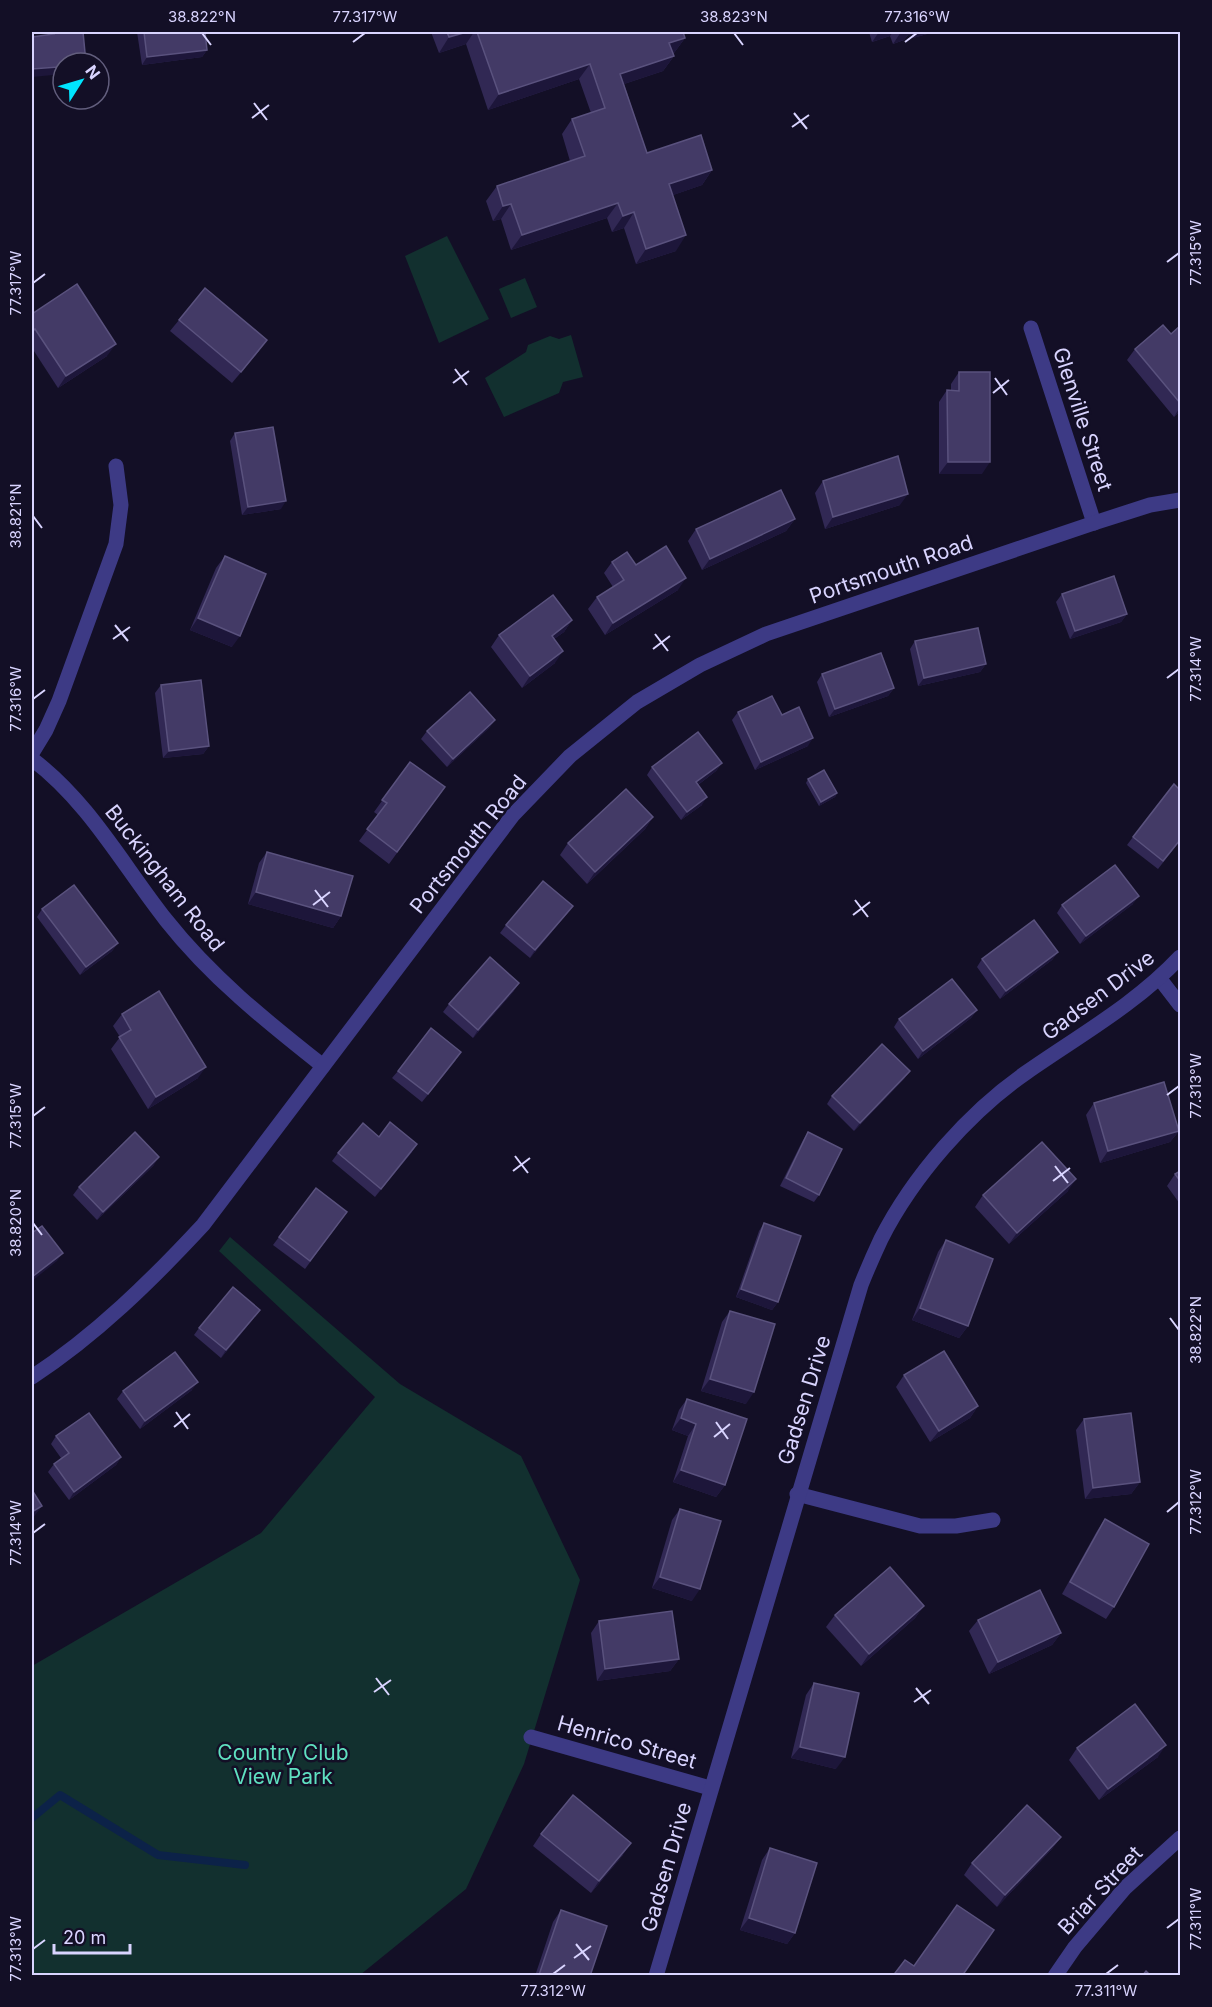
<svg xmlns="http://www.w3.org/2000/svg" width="1212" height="2007" font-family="Inter,sans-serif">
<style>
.green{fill:#12302f}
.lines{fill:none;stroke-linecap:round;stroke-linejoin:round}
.stream{stroke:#0c2248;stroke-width:8}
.street{stroke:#3d3a85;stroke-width:15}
.wall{fill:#312854}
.shaded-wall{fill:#1d163a}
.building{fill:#433a66;stroke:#5a527e;stroke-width:1.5}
.ticks{fill:none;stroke:#d9d4ff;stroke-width:2}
.labels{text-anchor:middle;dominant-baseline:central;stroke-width:5;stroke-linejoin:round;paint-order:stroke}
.street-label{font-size:21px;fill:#d9d4ff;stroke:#130f26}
.park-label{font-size:21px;fill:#5fe0c0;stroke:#130f26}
.neatline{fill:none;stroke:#d9d4ff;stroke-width:2}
.ticks-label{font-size:15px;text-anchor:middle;fill:#d9d4ff}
</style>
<rect width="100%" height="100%" fill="#130f26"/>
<g class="green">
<path d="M447 236 489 319 439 343 405 256Z"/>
<path d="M525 278 537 307 511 318 499 289Z"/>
<path d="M571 335 583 377 563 382 559 393 504 417 485 378 526 352 528 345 550 336 559 339Z"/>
<path d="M230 1237 400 1384 521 1456 580 1580 524 1764 466 1889 360 1975H32V1666L261 1533 375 1397 219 1251Z"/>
</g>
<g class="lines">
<path class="stream" d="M32 1818 60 1795 158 1855 245 1865"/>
<g class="street">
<path d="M1031 328 1094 523"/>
<path d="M32 753 46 730 59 701 116 544 121 505 116 466"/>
<path d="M32 759C89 802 122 864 166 920 211 977 266 1021 323 1066"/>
<path d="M1160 979 1180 1005"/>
<path d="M32 1377C96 1335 151 1281 203 1225L513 815 570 756 637 702 700 665 766 634 1094 523 1150 505 1180 500"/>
<path d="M797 1494 920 1526H956L993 1520"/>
<path d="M531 1737 710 1788"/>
<path d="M656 1976 861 1285C867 1270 874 1254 881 1239 913 1176 969 1112 1027 1072 1080 1035 1136 1004 1180 957"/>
<path d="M1055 1976 1075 1947 1125 1888 1180 1838"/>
</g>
</g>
<g class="wall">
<path d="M53 32H83L63 86 54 87 50 35Z"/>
<path d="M137 32H205L207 50 202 57 142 65Z"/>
<path d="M431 32H683L685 38 674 53 673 54 674 56 663 71 624 84 647 153 712 170 702 185 673 195 676 251 636 264 624 228 612 232 607 218 511 250 501 219 493 221 486 201 497 186 570 161 562 134 572 119 591 113 579 79 488 110 466 44 439 53Z"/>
<path d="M864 32H934L913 38 912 34 908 35 904 40 893 44 890 36 872 42 869 32 864 34Z"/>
<path d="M32 314 107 356 58 388 32 348Z"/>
<path d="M179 320 259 351 232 383 170 331Z"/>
<path d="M1180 326V411L1174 417 1127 360 1135 349 1171 334Z"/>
<path d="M959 372 982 474H939V402L947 390H951V384Z"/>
<path d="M235 433 281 509 242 515 230 441Z"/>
<path d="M823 481 900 505 825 529 815 493Z"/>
<path d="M795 519 786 531 702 570 688 541 696 529Z"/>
<path d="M225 556 232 647 190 630 216 568Z"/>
<path d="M612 562 636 565 678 590 605 635 588 609 597 597 613 587 604 573Z"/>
<path d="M1062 594 1127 614 1121 622 1070 639 1056 602Z"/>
<path d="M572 620 564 632 554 639 555 663 522 688 491 647 499 635Z"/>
<path d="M915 641 986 664 980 672 918 686 910 649Z"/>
<path d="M822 674 894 688 888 696 829 717 817 682Z"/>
<path d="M161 685 209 746 203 754 163 758 155 693Z"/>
<path d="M738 712 782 715 808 746 755 770 732 720Z"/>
<path d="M495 720 489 728 447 767 421 739 427 731Z"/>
<path d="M410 762 445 787 389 864 359 841 378 815 374 812Z"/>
<path d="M722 763 716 771 698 785 702 805 681 820 647 775 652 767Z"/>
<path d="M808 779 837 793 835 797 819 806 806 783Z"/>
<path d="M653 817 645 829 587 884 560 855 568 843Z"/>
<path d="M1133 837 1180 841 1158 869 1127 845Z"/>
<path d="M267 852 341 916 333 928 248 904 259 863Z"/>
<path d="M1133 904 1080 944 1057 913 1062 905Z"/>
<path d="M573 906 530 958 500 933 506 925Z"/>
<path d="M42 909 118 943 112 951 80 975 37 917Z"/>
<path d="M1058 952 1052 960 1000 999 977 967 982 959Z"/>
<path d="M514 991 473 1038 443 1012 449 1004Z"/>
<path d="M977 1010 971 1018 918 1059 894 1027 899 1019Z"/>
<path d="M122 1014 198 1078 148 1109 111 1049 120 1037 113 1026Z"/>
<path d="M456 1060 422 1102 392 1078 398 1071Z"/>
<path d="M910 1071 904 1079 854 1131 827 1104 832 1096Z"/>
<path d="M1094 1103 1179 1131 1170 1142 1100 1163 1086 1115Z"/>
<path d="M808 1132 819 1195 814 1202 780 1186 803 1140Z"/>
<path d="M412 1152 375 1197 332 1161 338 1153Z"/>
<path d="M154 1165 97 1220 73 1195 79 1187Z"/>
<path d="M1180 1171V1204L1167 1186 1175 1174Z"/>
<path d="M316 1188 347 1212 305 1269 273 1245Z"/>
<path d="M1068 1191 1009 1244 975 1207 983 1195Z"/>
<path d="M764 1223 778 1302 772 1310 736 1297 759 1231Z"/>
<path d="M946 1240 968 1326 959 1338 912 1320 938 1252Z"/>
<path d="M730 1311 746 1404 701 1391 722 1322Z"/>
<path d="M254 1318 221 1358 194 1335 199 1328Z"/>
<path d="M904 1375 978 1406 970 1418 930 1442 896 1387Z"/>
<path d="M192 1390 140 1429 117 1399 123 1391Z"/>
<path d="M687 1399 725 1485 716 1497 673 1482 688 1436 672 1430 679 1410Z"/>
<path d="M1084 1419 1140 1482 1131 1494 1085 1499 1076 1430Z"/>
<path d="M56 1436 121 1457 116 1465 69 1500 48 1472 54 1464 61 1458 51 1444Z"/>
<path d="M680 1509 692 1601 652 1588 672 1520Z"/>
<path d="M1105 1519 1114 1607 1106 1619 1062 1594 1097 1531Z"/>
<path d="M924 1606 915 1618 861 1666 826 1627 835 1615Z"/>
<path d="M978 1620 1061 1633 1052 1645 989 1674 969 1631Z"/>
<path d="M599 1621 679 1659 670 1671 597 1681 591 1633Z"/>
<path d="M814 1683 836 1769 791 1758 806 1695Z"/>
<path d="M1077 1748 1158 1757 1099 1800 1069 1760Z"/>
<path d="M541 1834 623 1855 591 1893 533 1846Z"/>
<path d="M1061 1837 1052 1849 997 1907 964 1875 972 1863Z"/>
<path d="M770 1848 795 1933 787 1944 740 1930 762 1860Z"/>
<path d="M561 1910 590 1976H535L553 1922Z"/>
</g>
<g class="shaded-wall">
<path d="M467 32H474L466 44 439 53 449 37Z"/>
<path d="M879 32H893L890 36 872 42Z"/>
<path d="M901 32H913L912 34 908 35 904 40 893 44Z"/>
<path d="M917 32H934L913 38Z"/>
<path d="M685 38 674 53 659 58 669 43Z"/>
<path d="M207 50 202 57 142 65 147 57Z"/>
<path d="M674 56 663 71 609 89 620 74Z"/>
<path d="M590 64 579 79 488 110 499 94Z"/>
<path d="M58 67 53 75 32 77V69Z"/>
<path d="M59 79H63V86L54 87Z"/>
<path d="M712 170 702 185 659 200 669 184Z"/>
<path d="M618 203 607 218 511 250 522 235Z"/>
<path d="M511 204 501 219 493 221 503 206Z"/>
<path d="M634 212 624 228 612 232 623 216Z"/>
<path d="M686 235 676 251 636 264 646 249Z"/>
<path d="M116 344 107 356 58 388 66 376Z"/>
<path d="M1180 407V411L1174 417Z"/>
<path d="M948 462H990L982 474H939Z"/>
<path d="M908 494 900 505 825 529 833 517Z"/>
<path d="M286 501 281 509 242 515 248 507Z"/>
<path d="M795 519 786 531 702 570 710 559Z"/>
<path d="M686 578 678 590 605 635 613 623Z"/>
<path d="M1127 614 1121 622 1070 639 1075 631Z"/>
<path d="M198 618 240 636 232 647 190 630Z"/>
<path d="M572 620 564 632 543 647 552 636Z"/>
<path d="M563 651 555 663 522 688 530 676Z"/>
<path d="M986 664 980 672 918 686 924 678Z"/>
<path d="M894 688 888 696 829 717 835 709Z"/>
<path d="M495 720 489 728 447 767 453 759Z"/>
<path d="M813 738 808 746 755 770 761 762Z"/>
<path d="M209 746 203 754 163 758 169 751Z"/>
<path d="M722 763 716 771 691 790 696 782Z"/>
<path d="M837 793 835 797 819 806 821 802Z"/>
<path d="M707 797 702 805 681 820 687 812Z"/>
<path d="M653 817 645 829 587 884 595 872Z"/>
<path d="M256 892 341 916 333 928 248 904Z"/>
<path d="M1139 896 1133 904 1080 944 1086 936Z"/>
<path d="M573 906 567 914 530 958 535 950Z"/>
<path d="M118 943 112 951 80 975 86 967Z"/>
<path d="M1058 952 1052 960 1000 999 1006 991Z"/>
<path d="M519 983 514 991 473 1038 478 1030Z"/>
<path d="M977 1010 971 1018 918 1059 923 1051Z"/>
<path d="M206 1067 198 1078 148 1109 156 1097Z"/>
<path d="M910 1071 904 1079 854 1131 860 1123Z"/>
<path d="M1179 1131 1170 1142 1100 1163 1108 1151Z"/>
<path d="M417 1144 412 1152 375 1197 381 1189Z"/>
<path d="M159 1157 154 1165 97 1220 103 1212Z"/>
<path d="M1076 1179 1068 1191 1009 1244 1017 1233Z"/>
<path d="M63 1253 57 1261 32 1281V1277Z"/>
<path d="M741 1289 778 1302 772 1310 736 1297Z"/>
<path d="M920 1308 968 1326 959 1338 912 1320Z"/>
<path d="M260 1310 254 1318 221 1358 226 1350Z"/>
<path d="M710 1379 754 1392 746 1404 701 1391Z"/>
<path d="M198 1382 192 1390 140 1429 145 1421Z"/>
<path d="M978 1406 970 1418 930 1442 939 1431Z"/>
<path d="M681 1418 696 1424 688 1436 672 1430Z"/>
<path d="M121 1457 116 1465 69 1500 74 1492Z"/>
<path d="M681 1470 725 1485 716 1497 673 1482Z"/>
<path d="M1140 1482 1131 1494 1085 1499 1093 1488Z"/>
<path d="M42 1506 33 1518 32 1519V1512Z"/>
<path d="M660 1577 700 1589 692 1601 652 1588Z"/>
<path d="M924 1606 915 1618 861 1666 869 1654Z"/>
<path d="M1061 1633 1052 1645 989 1674 998 1662Z"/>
<path d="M679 1659 670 1671 597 1681 605 1669Z"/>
<path d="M1166 1745 1158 1757 1099 1800 1108 1789Z"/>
<path d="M800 1747 845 1757 836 1769 791 1758Z"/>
<path d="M1061 1837 1052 1849 997 1907 1005 1895Z"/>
<path d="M631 1843 623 1855 591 1893 599 1881Z"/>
<path d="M749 1918 795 1933 787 1944 740 1930Z"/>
</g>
<g class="building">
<path d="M53 32H83L86 63H63V79H59L58 67 32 69V37L54 34Z"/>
<path d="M144 32H205L207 50 147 57Z"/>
<path d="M447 32H467L449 37Z"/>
<path d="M477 32H683L685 38 669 43 674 56 620 74 647 153 701 135 712 170 669 184 686 235 646 249 634 212 623 216 618 203 522 235 511 204 503 206 497 186 585 156 572 119 605 108 590 64 499 94Z"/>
<path d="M77 284 116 344 66 376 35 329 32 332V314Z"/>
<path d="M205 288 267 340 241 372 179 320Z"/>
<path d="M1163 325 1171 334 1180 326V403L1135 349Z"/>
<path d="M959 372H990V462H948L947 390 959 391Z"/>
<path d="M273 427 286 501 248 507 235 433Z"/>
<path d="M898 456 908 494 833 517 823 481Z"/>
<path d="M781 490 795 519 710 559 696 529Z"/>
<path d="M666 546 686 578 613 623 597 597 624 580 612 562 627 552 636 565Z"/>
<path d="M225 556 266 574 240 636 198 618Z"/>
<path d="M1114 576 1127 614 1075 631 1062 594Z"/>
<path d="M553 595 572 620 552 636 563 651 530 676 499 635Z"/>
<path d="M978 628 986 664 924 678 915 641Z"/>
<path d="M881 653 894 688 835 709 822 674Z"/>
<path d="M201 680 209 746 169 751 161 685Z"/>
<path d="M470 692 495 720 453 759 427 731Z"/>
<path d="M772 696 782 715 799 707 813 738 761 762 738 712Z"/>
<path d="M698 732 722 763 696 782 707 797 687 812 652 767Z"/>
<path d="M410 762 445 787 397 852 367 829 387 803 382 800Z"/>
<path d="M824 770 837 793 821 802 808 779Z"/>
<path d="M1174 784 1180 790V840L1163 861 1133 837Z"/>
<path d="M626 789 653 817 595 872 568 843Z"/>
<path d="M267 852 353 876 341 916 256 892Z"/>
<path d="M1115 865 1139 896 1086 936 1062 905Z"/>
<path d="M543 881 573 906 535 950 506 925Z"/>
<path d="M74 885 118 943 86 967 42 909Z"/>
<path d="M1034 920 1058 952 1006 991 982 959Z"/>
<path d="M490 957 519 983 478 1030 449 1004Z"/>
<path d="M952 979 977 1010 923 1051 899 1019Z"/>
<path d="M159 991 206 1067 156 1097 119 1037 131 1030 122 1014Z"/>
<path d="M431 1028 461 1052 428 1094 398 1071Z"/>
<path d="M882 1044 910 1071 860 1123 832 1096Z"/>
<path d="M1164 1082 1179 1131 1108 1151 1094 1103Z"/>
<path d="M390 1122 417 1144 381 1189 338 1153 363 1123 379 1137Z"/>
<path d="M135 1132 159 1157 103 1212 79 1187Z"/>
<path d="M808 1132 842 1149 819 1195 786 1178Z"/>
<path d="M1042 1142 1076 1179 1017 1233 983 1195Z"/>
<path d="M1180 1171V1181L1175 1174Z"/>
<path d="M316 1188 347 1212 310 1261 279 1237Z"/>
<path d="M764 1223 801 1236 778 1302 741 1289Z"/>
<path d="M42 1226 63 1253 32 1277V1233Z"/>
<path d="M946 1240 993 1259 968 1326 920 1308Z"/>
<path d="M233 1287 260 1310 226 1350 199 1328Z"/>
<path d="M730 1311 775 1324 754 1392 710 1379Z"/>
<path d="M944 1351 978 1406 939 1431 904 1375Z"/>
<path d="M175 1352 198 1382 145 1421 123 1391Z"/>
<path d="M687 1399 747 1419 725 1485 681 1470 696 1424 681 1418Z"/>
<path d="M89 1413 121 1457 74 1492 54 1464 69 1453 56 1436Z"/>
<path d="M1131 1413 1140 1482 1093 1488 1084 1419Z"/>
<path d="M32 1490 42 1506 32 1512Z"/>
<path d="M680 1509 721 1521 700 1589 660 1577Z"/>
<path d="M1105 1519 1149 1544 1114 1607 1070 1582Z"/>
<path d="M890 1567 924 1606 869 1654 835 1615Z"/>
<path d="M1040 1590 1061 1633 998 1662 978 1620Z"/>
<path d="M672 1611 679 1659 605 1669 599 1621Z"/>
<path d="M814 1683 859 1693 845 1757 800 1747Z"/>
<path d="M1135 1704 1166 1745 1108 1789 1077 1748Z"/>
<path d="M573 1795 631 1843 599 1881 541 1834Z"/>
<path d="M1027 1805 1061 1837 1005 1895 972 1863Z"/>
<path d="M770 1848 817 1863 795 1933 749 1918Z"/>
<path d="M957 1905 994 1930 962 1976H899L895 1973 905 1960 914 1966Z"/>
<path d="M561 1910 607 1926 590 1976 539 1975Z"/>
<path d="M1146 1971 1151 1976H1142Z"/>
</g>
<path class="ticks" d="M202 33 211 45M734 33 743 45M353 42 365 33M905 42 917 33M254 103 267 120M794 113 807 129M252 118 269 105M792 127 809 115M1167 262 1179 253M33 283 45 274M455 369 467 385M995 378 1007 395M453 383 469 371M993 393 1009 380M33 516 42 528M115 625 128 641M655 634 668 651M113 639 130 627M653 649 670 636M1167 678 1179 669M33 699 45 690M315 890 328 907M855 900 868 917M313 905 330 892M853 915 870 902M1167 1095 1179 1086M33 1116 45 1107M515 1156 528 1173M1055 1166 1068 1183M513 1171 530 1158M1053 1181 1070 1168M33 1223 42 1235M1170 1318 1179 1330M176 1412 188 1429M716 1422 728 1439M174 1427 190 1414M714 1437 730 1424M1167 1512 1179 1502M33 1533 45 1524M376 1678 389 1695M916 1688 929 1704M374 1692 391 1680M914 1702 931 1690M1167 1928 1179 1919M576 1944 589 1960M33 1949 45 1940M574 1958 591 1946M553 1974 565 1965M1106 1974 1118 1965"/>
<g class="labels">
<g class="street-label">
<text transform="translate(1083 419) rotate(72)">Glenville Street</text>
<text transform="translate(891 569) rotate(-19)">Portsmouth Road</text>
<text transform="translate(468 844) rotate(-51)">Portsmouth Road</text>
<text transform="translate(165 878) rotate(52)">Buckingham Road</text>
<text transform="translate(1098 995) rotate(-37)">Gadsen Drive</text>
<text transform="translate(804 1400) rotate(-73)">Gadsen Drive</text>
<text transform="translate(627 1742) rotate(16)">Henrico Street</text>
<text transform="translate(666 1867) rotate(-74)">Gadsen Drive</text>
<text transform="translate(1100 1890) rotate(-47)">Briar Street</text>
</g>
<g class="park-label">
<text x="283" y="1752">Country Club<tspan x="283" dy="24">View Park</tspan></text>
</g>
</g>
<rect width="1212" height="2007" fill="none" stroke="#130f26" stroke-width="66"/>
<g transform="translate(81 81) rotate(53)"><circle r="28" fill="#130f26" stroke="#625e7d" stroke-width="1.5"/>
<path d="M0-4.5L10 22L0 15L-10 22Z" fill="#00e5ff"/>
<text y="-9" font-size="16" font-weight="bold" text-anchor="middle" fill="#d9d4ff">N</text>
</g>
<path d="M54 1944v9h76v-9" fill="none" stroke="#d9d4ff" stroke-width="3"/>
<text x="63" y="1944" font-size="18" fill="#d9d4ff" stroke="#130f26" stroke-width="4.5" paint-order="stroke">20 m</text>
<rect x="33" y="33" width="1146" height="1941" class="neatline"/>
<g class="ticks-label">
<text x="202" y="22">38.822°N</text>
<text x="365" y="22">77.317°W</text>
<text x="734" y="22">38.823°N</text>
<text x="917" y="22">77.316°W</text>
<text transform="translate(1196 253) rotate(-90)" y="5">77.315°W</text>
<text transform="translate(16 283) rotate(-90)" y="5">77.317°W</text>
<text transform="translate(16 516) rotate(-90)" y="5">38.821°N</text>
<text transform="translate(1196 669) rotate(-90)" y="5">77.314°W</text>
<text transform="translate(16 699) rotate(-90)" y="5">77.316°W</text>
<text transform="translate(1196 1086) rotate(-90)" y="5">77.313°W</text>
<text transform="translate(16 1116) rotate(-90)" y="5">77.315°W</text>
<text transform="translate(16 1223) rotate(-90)" y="5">38.820°N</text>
<text transform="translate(1196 1330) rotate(-90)" y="5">38.822°N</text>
<text transform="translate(1196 1502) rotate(-90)" y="5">77.312°W</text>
<text transform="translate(16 1533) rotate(-90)" y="5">77.314°W</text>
<text transform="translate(1196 1919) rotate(-90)" y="5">77.311°W</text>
<text transform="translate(16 1949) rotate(-90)" y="5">77.313°W</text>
<text x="553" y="1996">77.312°W</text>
<text x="1106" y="1996">77.311°W</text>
</g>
</svg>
